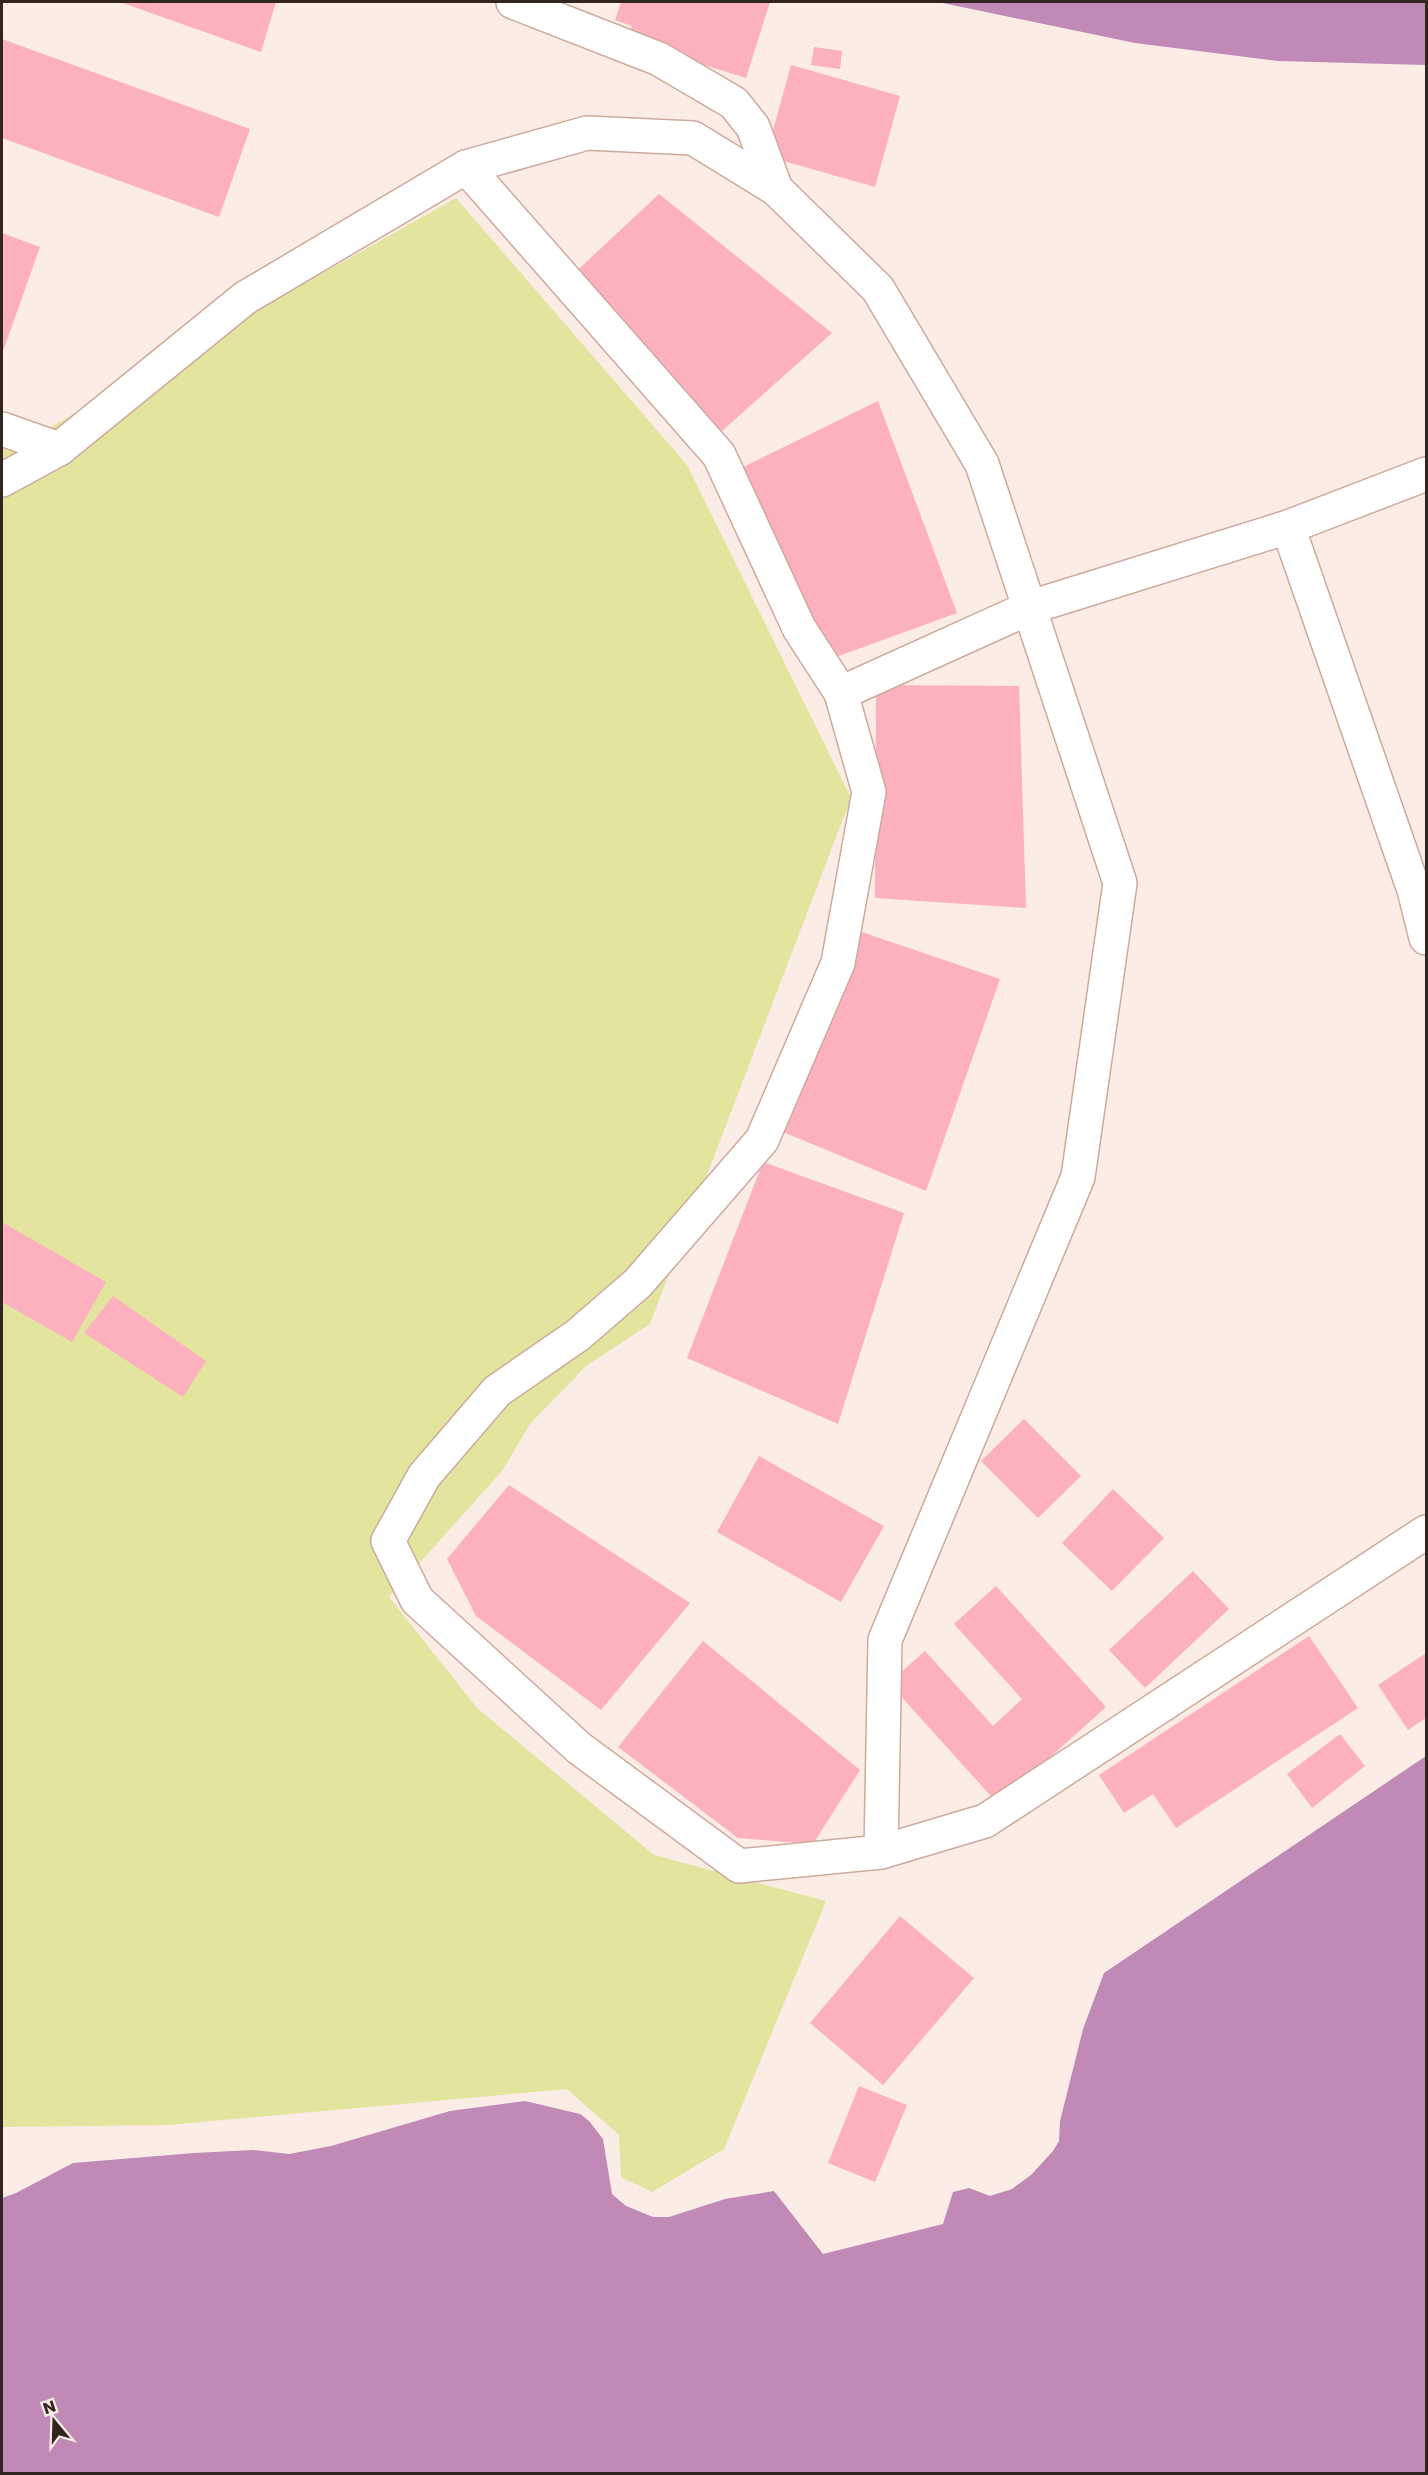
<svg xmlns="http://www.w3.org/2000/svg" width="1428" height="2475" font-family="Poppins,sans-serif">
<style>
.green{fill:#e3e49e}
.water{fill:#c089b6}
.building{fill:#fdb1bf}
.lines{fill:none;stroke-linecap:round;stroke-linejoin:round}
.minor-casing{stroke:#ceaa9d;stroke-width:36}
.minor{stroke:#fff;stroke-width:33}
</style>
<rect width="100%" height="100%" fill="#fbece6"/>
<path class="green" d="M456 198 687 465 851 798 650 1324 586 1366 530 1424 502 1471 389 1597 477 1708 654 1855 826 1901 724 2149 652 2192 621 2177 619 2135 567 2089 168 2125 2 2127V444L17 446Z"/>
<g class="water">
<path d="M938 2H1426V65L1277 61 1135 43Z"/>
<path d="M1426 1756V2473H2V2198L16 2193 73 2163 194 2153 253 2150 289 2154 331 2146 450 2111 525 2101 580 2114 589 2121 603 2139 612 2194 626 2206 653 2217H669L725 2199 774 2191 823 2254 943 2224 953 2192 969 2188 990 2196 1012 2189 1031 2175 1053 2151 1059 2141 1060 2121 1083 2029 1104 1973Z"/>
</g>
<g class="building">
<path d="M120 2H276L261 52Z"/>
<path d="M621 2H770L746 78 627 41 632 26 615 20Z"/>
<path d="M2 39 250 129 219 217 2 138Z"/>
<path d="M814 47 842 51 840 69 811 65Z"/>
<path d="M791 65 900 96 875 187 766 156Z"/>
<path d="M659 194 832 333 722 431 567 280Z"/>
<path d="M2 233 40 247 2 354Z"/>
<path d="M878 401 957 613 825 661 741 468Z"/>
<path d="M876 685 1019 686 1026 908 875 898Z"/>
<path d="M856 930 1000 979 926 1191 778 1130Z"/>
<path d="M763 1162 904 1213 838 1424 687 1358Z"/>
<path d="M2 1222 106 1282 72 1342 2 1302Z"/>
<path d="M113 1296 206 1361 183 1397 84 1333Z"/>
<path d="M1024 1419 1081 1476 1038 1518 981 1461Z"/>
<path d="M759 1456 884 1526 841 1602 717 1532Z"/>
<path d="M509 1485 690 1603 601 1710 476 1616 447 1559Z"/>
<path d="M1113 1489 1164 1538 1112 1591 1062 1543Z"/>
<path d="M1193 1571 1229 1609 1145 1688 1109 1650Z"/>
<path d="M996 1586 1106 1707 998 1804 889 1683 925 1651 993 1726 1022 1699 954 1624Z"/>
<path d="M1309 1636 1358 1708 1176 1828 1153 1794 1124 1813 1099 1775Z"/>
<path d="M703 1641 860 1770 813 1844 738 1838 618 1747Z"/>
<path d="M1426 1653V1718L1408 1730 1378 1685Z"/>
<path d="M1340 1734 1365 1766 1312 1808 1287 1774Z"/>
<path d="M900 1916 974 1978 883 2085 810 2023Z"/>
<path d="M859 2086 907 2105 875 2182 828 2163Z"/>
</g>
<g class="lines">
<defs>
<g id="minor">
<path d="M513 2 659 59 734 103 753 127 776 189 878 289 982 464 1120 883 1078 1177 885 1640 881 1852"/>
<path d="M466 167 719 455 799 628 841 693 869 792 838 963 762 1140 638 1283 578 1335 497 1391 424 1476 388 1541 417 1600 579 1748 739 1866 881 1852 985 1821 1426 1532"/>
<path d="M2 429 59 449"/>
<path d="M2 480 59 449 245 298 466 167 587 133 693 138 776 189"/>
<path d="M1288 527 1414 890 1426 938"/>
<path d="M841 693 1031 607 1288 527 1426 474"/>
</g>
</defs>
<use href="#minor" class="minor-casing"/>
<use href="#minor" class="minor"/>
</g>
<rect width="1428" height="2475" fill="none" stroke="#32241f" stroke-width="6"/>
<g transform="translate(54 2421) rotate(341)" stroke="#fbece6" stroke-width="4.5" paint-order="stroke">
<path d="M0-4.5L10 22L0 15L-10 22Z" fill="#32241f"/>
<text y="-9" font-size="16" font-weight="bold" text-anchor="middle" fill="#32241f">N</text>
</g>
</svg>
